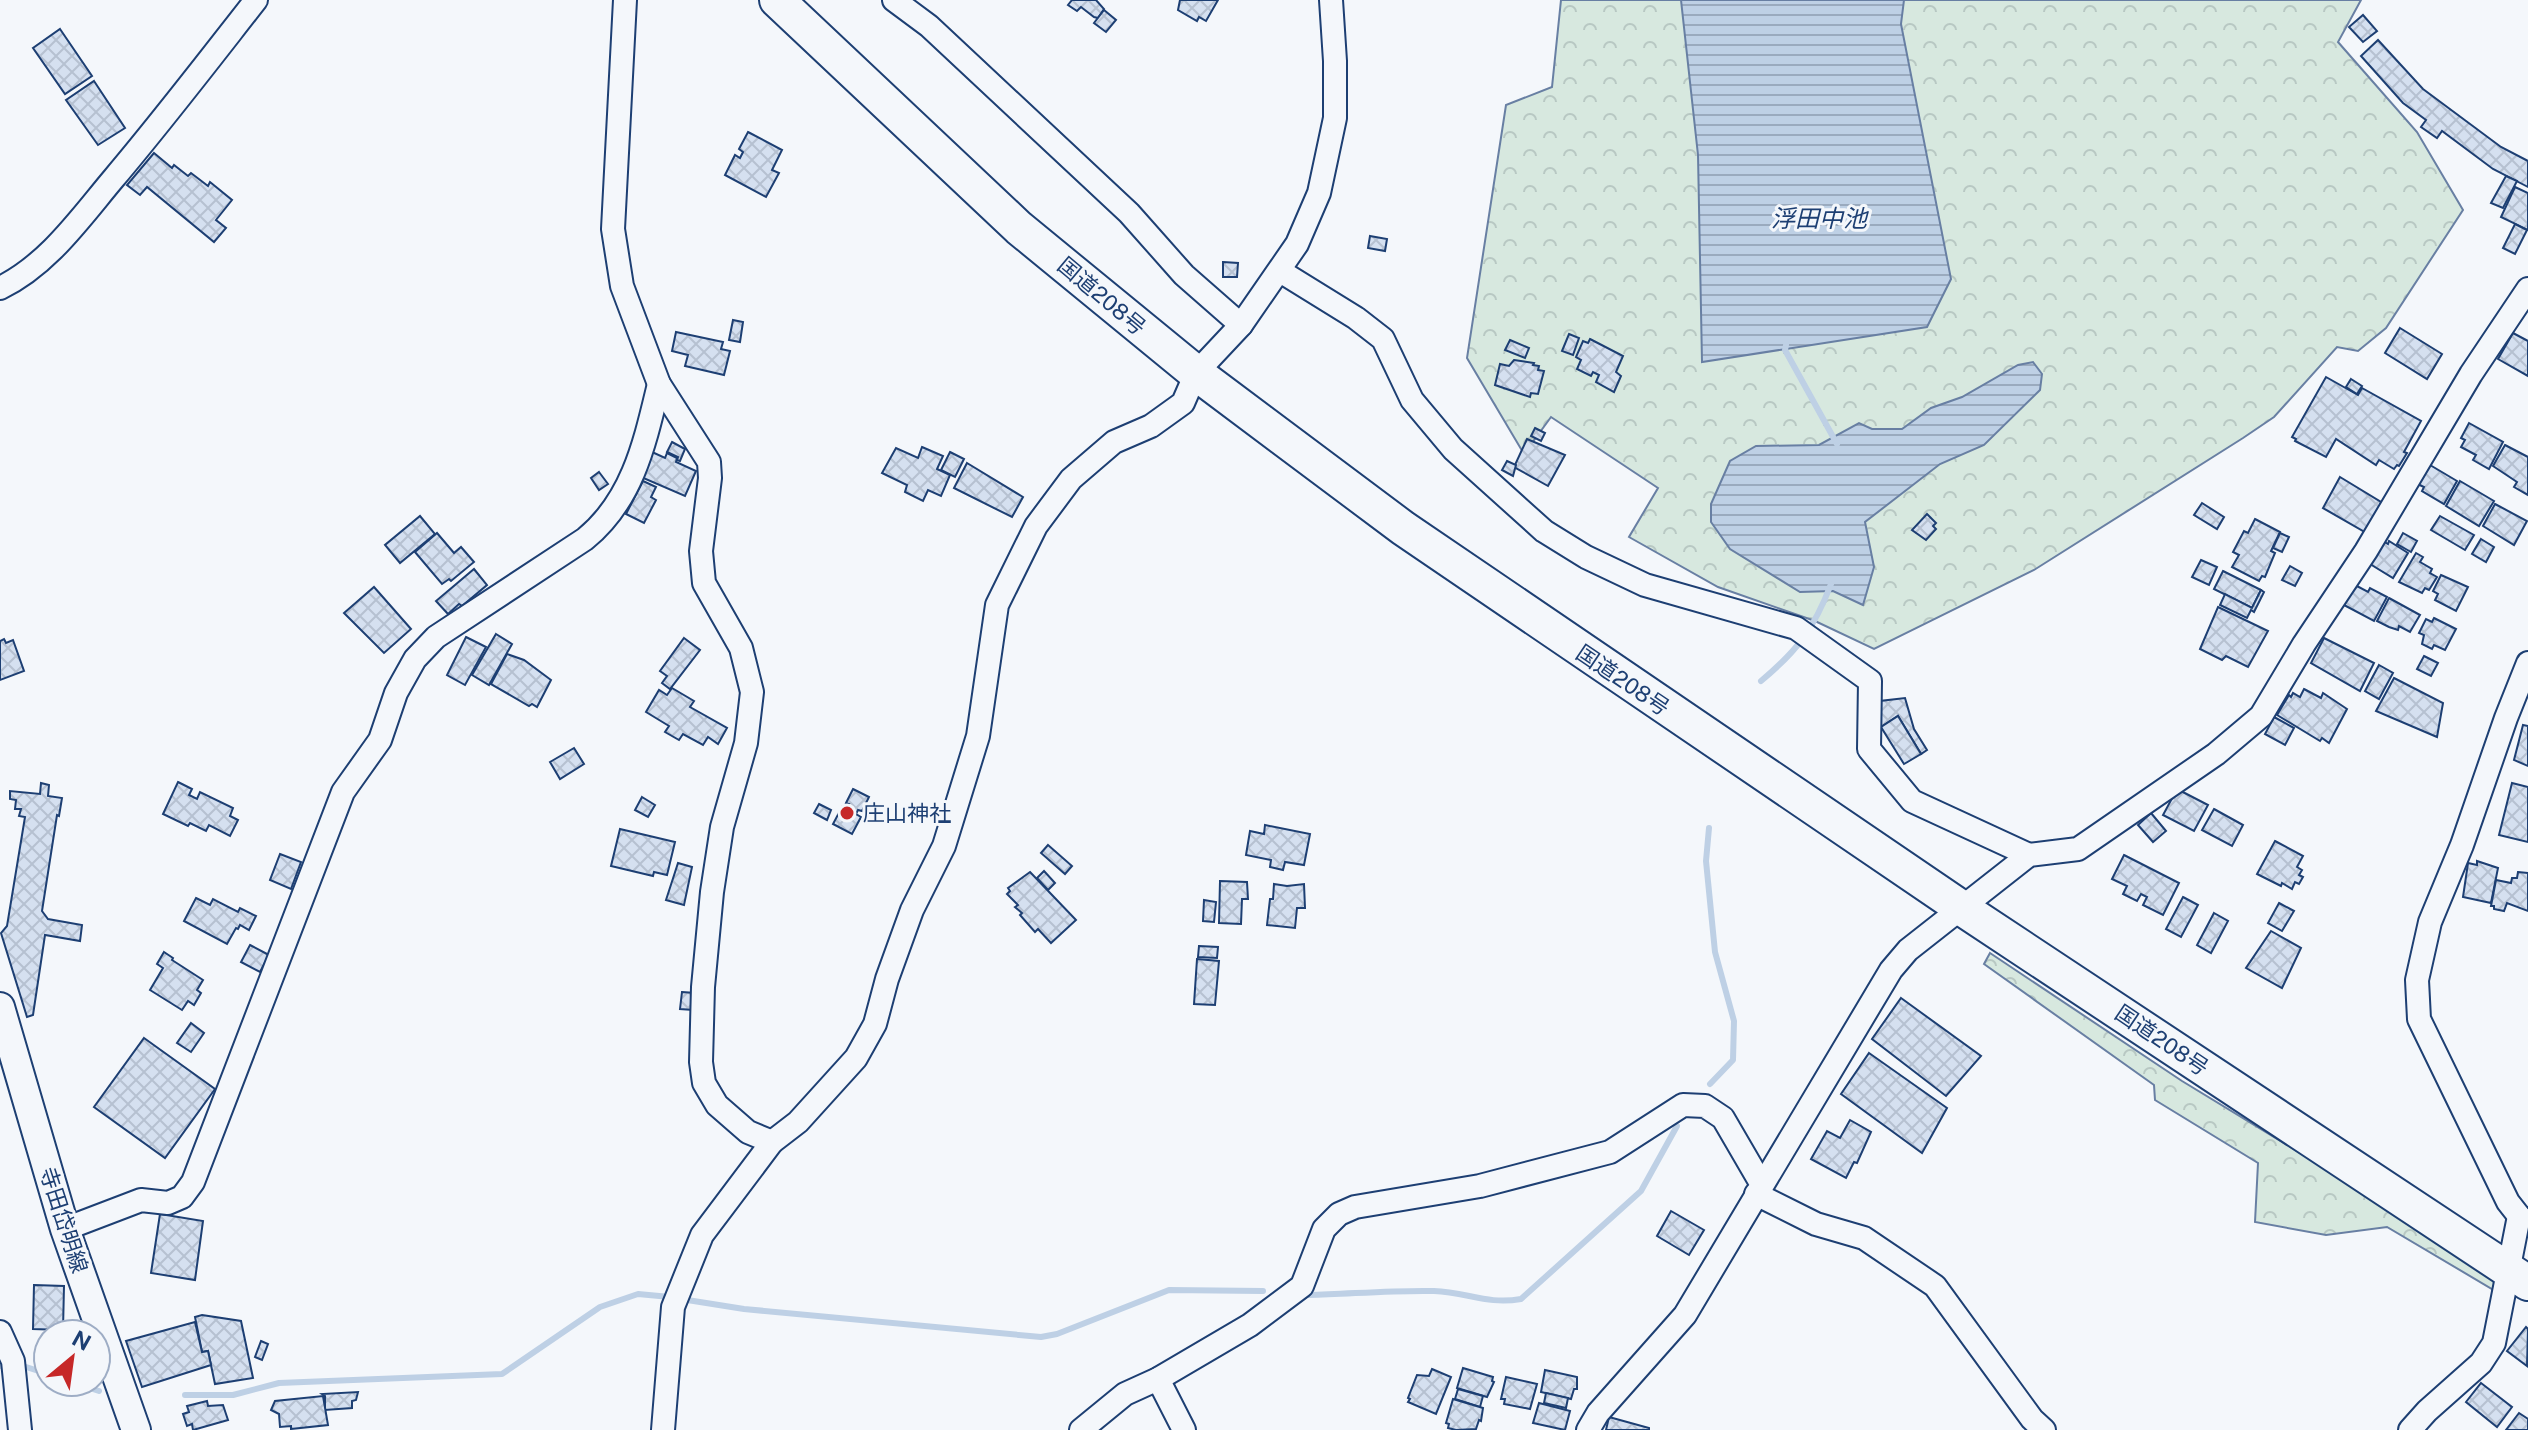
<svg xmlns="http://www.w3.org/2000/svg" width="2528" height="1430" font-family="'Public Sans','Noto Sans JP',sans-serif">
<style>
.forest{fill:url(#forest-crowns);stroke:#687fa3;stroke-width:2}
.water{fill:url(#water-rules);stroke:#687fa3;stroke-width:2}
.lines{fill:none;stroke-linecap:round;stroke-linejoin:round}
.stream{stroke:#bed0e5;stroke-width:6}
.building{fill:url(#building-cross-hatch);stroke:#1d3f73;stroke-width:2}
.minor-casing{stroke:#1d3f73;stroke-width:26}
.major-casing{stroke:#1d3f73;stroke-width:32}
.highway-casing{stroke:#1d3f73;stroke-width:38}
.minor{stroke:#f4f7fb;stroke-width:22}
.major{stroke:#f4f7fb;stroke-width:28}
.highway{stroke:#f4f7fb;stroke-width:34}
.poi-dot{fill:#c62828;stroke:#f4f7fb;stroke-width:3}
.labels{text-anchor:middle;dominant-baseline:central;stroke-width:6;stroke-linejoin:round;paint-order:stroke}
.street-label{font-size:22px;fill:#1d3f73;stroke:#f4f7fb}
.poi-label{font-size:22px;fill:#1d3f73;stroke:#f4f7fb;text-anchor:start}
.water-label{font-size:24px;font-style:italic;fill:#1d3f73;stroke:#f4f7fb}
</style>
<defs>
<pattern id="forest-crowns" width="20" height="18" patternUnits="userSpaceOnUse" patternTransform="scale(2)"><rect width="20" height="18" fill="#d7e8df"/><path d="M2 6a3 3 0 1 1 6 0M12 15a3 3 0 1 1 6 0" fill="none" stroke="#b8c8c3"/></pattern>
<pattern id="water-rules" width="6" height="5" patternUnits="userSpaceOnUse" patternTransform="scale(2)"><rect width="6" height="5" fill="#bed0e5"/><path d="M0 2.5h6" fill="none" stroke="#9aaabe"/></pattern>
<pattern id="building-cross-hatch" width="8" height="8" patternUnits="userSpaceOnUse" patternTransform="scale(2)"><rect width="8" height="8" fill="#d5e0f0"/><path d="M0 0l8 8M0 8l8-8" fill="none" stroke="#b6c1d1"/></pattern>
</defs>
<rect width="100%" height="100%" fill="#f4f7fb"/>
<g class="forest">
<path d="M1561 0H2361L2338 42 2417 132 2463 210 2386 328 2358 351 2337 347 2274 417 2243 438 2034 570 1874 649 1815 621 1718 587 1629 537 1658 488 1551 417 1524 454 1467 358 1506 105 1552 87Z"/>
<path d="M1990 953 2182 1081 2499 1274 2497 1292 2387 1227 2326 1235 2255 1222 2258 1163 2155 1100 2154 1085 1984 964Z"/>
</g>
<g class="water">
<path d="M1681 0H1904L1901 24 1951 279 1927 327 1702 362 1698 155Z"/>
<path d="M2033 362 2042 374 2040 390 1984 445 1940 464 1865 522 1874 567 1863 605 1833 591 1800 592 1730 549 1711 522V504L1730 461 1756 446 1819 445 1859 423 1872 429H1902L1931 408 1962 397 2018 365Z"/>
</g>
<g class="lines">
<g class="stream">
<path d="M1786 345 1785 350 1837 444"/>
<path d="M1761 681C1797 651 1814 629 1831 584"/>
<path d="M1709 828 1706 861 1715 952 1734 1021 1733 1060 1710 1084"/>
<path d="M1309 1295C1350 1294 1393 1290 1434 1291 1467 1292 1487 1305 1521 1299L1641 1191 1677 1126"/>
<path d="M681 1299 744 1309 1041 1337 1057 1334 1169 1290 1263 1291"/>
<path d="M0 1366H23L48 1374"/>
<path d="M71 1382 99 1391"/>
<path d="M185 1395H233L279 1383 502 1374 600 1307 638 1294 670 1297"/>
</g>
</g>
<g class="building">
<path d="M1072 0H1096L1104 9 1098 18 1094 17 1081 7 1077 11 1068 5Z"/>
<path d="M1180 0H1218L1206 21 1199 17 1197 21 1178 10Z"/>
<path d="M1104 10 1116 20 1106 32 1094 23Z"/>
<path d="M2363 15 2377 31 2363 42 2349 27Z"/>
<path d="M60 29 92 76 65 94 33 48Z"/>
<path d="M2378 40 2423 89 2501 147 2528 161V187L2493 169 2442 131 2437 138 2421 127 2426 120 2403 103 2361 56Z"/>
<path d="M94 81 125 128 98 145 66 100Z"/>
<path d="M748 132 782 150 772 170 779 173 766 197 725 175 735 155 740 158 743 152 739 149Z"/>
<path d="M154 153 172 168 174 165 188 176 191 173 208 186 210 182 232 200 216 220 226 228 214 242 147 187 140 195 127 185Z"/>
<path d="M2506 176 2517 181 2503 208 2491 203Z"/>
<path d="M2515 187 2528 193V230L2501 217Z"/>
<path d="M2515 224 2527 230 2515 254 2503 248Z"/>
<path d="M1370 236 1387 239 1385 251 1368 248Z"/>
<path d="M1223 262 1238 263 1237 277H1223Z"/>
<path d="M733 320 743 322 740 342 729 340Z"/>
<path d="M2400 328 2442 354 2427 379 2385 353Z"/>
<path d="M676 332 723 342 721 349 730 351 724 375 685 366 688 355 672 351Z"/>
<path d="M2513 333 2528 341V376L2498 359Z"/>
<path d="M1569 334 1579 338 1573 355 1562 351Z"/>
<path d="M1590 339 1623 356 1616 372 1621 376 1614 392 1596 382 1599 375 1593 372 1591 376 1577 369 1581 360 1576 357 1583 341 1588 343Z"/>
<path d="M1510 340 1529 348 1525 358 1505 350Z"/>
<path d="M1514 360 1534 363 1533 365 1539 366 1538 370 1544 371 1538 394 1531 393 1530 397 1495 385 1500 364 1509 366Z"/>
<path d="M2326 377 2358 395 2362 388 2421 421 2404 452 2407 453 2399 466 2397 465 2394 469 2379 460 2376 465 2336 439 2326 457 2295 441 2296 439 2292 437Z"/>
<path d="M2351 379 2362 386 2357 394 2346 387Z"/>
<path d="M2469 423 2503 442 2489 469 2473 460 2476 455 2461 447 2465 440 2461 438Z"/>
<path d="M1535 428 1545 433 1541 441 1531 436Z"/>
<path d="M1527 439 1565 455 1548 486 1514 467Z"/>
<path d="M672 442 685 449 680 461 677 460 678 457 667 452Z"/>
<path d="M2505 445 2528 457V495L2514 487 2517 482 2493 466Z"/>
<path d="M922 447 943 456 937 469 950 475 941 496 928 490 923 501 905 492 907 485 882 473 896 448 918 458Z"/>
<path d="M652 452 665 458 667 453 677 458 676 462 696 471 685 496 641 477Z"/>
<path d="M950 452 964 459 955 477 941 470Z"/>
<path d="M1507 461 1516 465 1513 476 1502 470Z"/>
<path d="M967 463 1023 497 1012 517 954 488Z"/>
<path d="M2422 465 2428 468 2430 465 2457 481 2444 504 2422 491 2424 487 2413 482Z"/>
<path d="M599 472 608 484 599 490 591 478Z"/>
<path d="M2340 477 2381 502 2370 535 2323 508Z"/>
<path d="M643 481 656 487 651 497 656 500 644 523 626 514Z"/>
<path d="M2460 481 2494 501 2479 526 2446 506Z"/>
<path d="M2202 503 2224 517 2217 529 2194 515Z"/>
<path d="M2495 504 2527 521 2514 545 2483 526Z"/>
<path d="M1927 514 1936 523 1933 526 1936 529 1926 540 1912 530Z"/>
<path d="M420 516 435 534 400 563 385 545Z"/>
<path d="M2440 516 2474 535 2465 550 2431 530Z"/>
<path d="M2255 519 2280 532 2271 551 2275 553 2265 577 2262 576 2259 581 2232 567 2239 555 2233 552 2244 531 2248 533Z"/>
<path d="M437 533 454 553 461 547 474 562 451 581 449 579 442 584 415 552Z"/>
<path d="M2280 533 2289 537 2282 552 2273 548Z"/>
<path d="M2403 533 2417 541 2411 552 2397 544Z"/>
<path d="M2481 539 2494 547 2486 562 2472 554Z"/>
<path d="M2383 541 2388 544 2389 541 2408 553 2393 578 2370 564Z"/>
<path d="M2416 553 2423 557 2420 562 2432 569 2430 573 2437 577 2429 590 2425 588 2422 593 2399 582Z"/>
<path d="M2201 560 2217 567 2209 585 2192 577Z"/>
<path d="M2290 566 2302 573 2295 586 2282 580Z"/>
<path d="M474 569 487 585 462 606 459 604 448 614 436 601Z"/>
<path d="M2223 571 2261 590 2252 608 2214 589Z"/>
<path d="M2441 575 2468 587 2456 611 2435 600 2438 594 2433 591Z"/>
<path d="M2355 585 2368 592 2370 588 2387 597 2374 621 2344 605Z"/>
<path d="M374 587 411 629 384 653 344 613Z"/>
<path d="M2261 590 2264 592 2254 612 2251 610 2247 618 2220 605 2225 594 2252 608Z"/>
<path d="M2389 598 2420 615 2410 632 2399 626 2398 630 2389 627 2377 621Z"/>
<path d="M2218 607 2268 631 2248 667 2226 656 2222 660 2200 649Z"/>
<path d="M2434 618 2456 629 2445 650 2434 645 2432 649 2422 644 2424 635 2419 633 2426 619 2432 622Z"/>
<path d="M496 634 512 644 489 685 472 675Z"/>
<path d="M466 637 486 647 465 685 447 675Z"/>
<path d="M684 638 700 650 670 689 662 683 667 676 660 671Z"/>
<path d="M2324 638 2374 663 2360 691 2311 663Z"/>
<path d="M4 639 6 643 13 640 24 671 0 680V641Z"/>
<path d="M507 654 524 660 551 680 537 707 532 704 529 706 491 684Z"/>
<path d="M2424 656 2438 663 2431 676 2417 669Z"/>
<path d="M2379 665 2393 673 2379 699 2365 691Z"/>
<path d="M2394 678 2443 703 2437 737 2376 711Z"/>
<path d="M672 688 694 701 690 707 727 728 718 744 708 737 703 745 683 734 679 740 665 732 669 726 646 712 659 690 667 695Z"/>
<path d="M2304 689 2321 698 2323 693 2347 709 2329 743 2322 738 2320 741 2277 715 2289 695 2291 697 2293 693 2300 697Z"/>
<path d="M1905 698 1914 729 1927 750 1921 754 1898 716 1881 727 1880 701Z"/>
<path d="M1898 716 1921 754 1904 764 1881 727Z"/>
<path d="M2274 717 2294 728 2285 745 2265 734Z"/>
<path d="M2523 725 2528 726V766L2514 760Z"/>
<path d="M574 748 584 764 560 779 550 762Z"/>
<path d="M178 782 192 789 189 795 197 799 200 792 233 808 230 816 238 820 230 836 209 825 206 831 190 823 188 826 163 814Z"/>
<path d="M41 783 49 785 48 796 62 798 59 816 57 815 42 911 48 919 82 925 80 941 45 935 33 1015 27 1017 1 933 7 926 25 817 19 816 21 809H15L16 800 10 799V791L40 794Z"/>
<path d="M2512 783 2528 787V842L2499 835Z"/>
<path d="M853 789 869 797 862 811 858 810 856 814 861 817 852 834 833 824 842 807 846 809 849 804 846 803Z"/>
<path d="M2177 789 2208 805 2194 831 2163 815Z"/>
<path d="M642 797 655 805 648 817 635 810Z"/>
<path d="M819 804 831 810 827 820 814 813Z"/>
<path d="M2214 809 2243 825 2232 846 2202 830Z"/>
<path d="M2151 813 2166 831 2153 842 2138 825Z"/>
<path d="M1265 825 1310 834 1304 865 1285 862 1283 870 1270 867 1271 860 1246 855 1250 831 1264 834Z"/>
<path d="M620 829 675 842 667 875 654 872 653 876 611 866Z"/>
<path d="M2275 841 2303 856 2297 867 2302 870 2299 875 2303 877 2299 884 2295 882 2292 889 2282 883 2281 886 2257 874Z"/>
<path d="M1048 845 1072 866 1065 874 1041 853Z"/>
<path d="M280 854 301 862 291 889 270 880Z"/>
<path d="M2124 855 2179 883 2163 915 2143 905 2147 897 2141 894 2137 901 2123 894 2127 886 2112 879Z"/>
<path d="M2477 861 2498 868 2491 903 2463 897 2468 863 2477 865Z"/>
<path d="M678 863 692 867 684 905 666 900Z"/>
<path d="M1044 871 1055 883 1048 890 1037 878Z"/>
<path d="M1030 872 1076 920 1051 943 1038 929 1035 932 1020 915 1022 913 1015 907 1018 905 1007 894 1010 891 1008 888Z"/>
<path d="M2518 872 2528 873V911L2507 903 2504 911 2494 909V906H2491L2496 880 2511 883 2512 878H2517Z"/>
<path d="M1220 881 1247 882 1248 899H1242L1241 924 1219 923Z"/>
<path d="M1274 884 1287 886 1304 884 1305 908H1297L1295 928 1267 925 1270 899H1273Z"/>
<path d="M2183 897 2198 905 2181 937 2166 929Z"/>
<path d="M196 898 210 905 213 899 238 912 240 908 256 916 249 930 240 925 238 929 236 928 227 944 184 921Z"/>
<path d="M1204 900 1216 902 1214 922 1203 921Z"/>
<path d="M2279 903 2294 911 2282 931 2268 923Z"/>
<path d="M2214 913 2228 921 2211 953 2197 945Z"/>
<path d="M2271 931 2301 948 2282 988 2246 968Z"/>
<path d="M250 945 269 955 260 972 241 962Z"/>
<path d="M1199 946 1218 947 1217 958 1198 957Z"/>
<path d="M164 952 173 958 172 960 203 980 197 990 201 993 194 1005 188 1001 182 1010 150 990 163 968 157 964Z"/>
<path d="M1197 959 1219 961 1215 1005 1194 1004Z"/>
<path d="M682 992 695 993 693 1010 680 1009Z"/>
<path d="M1901 998 1981 1056 1946 1096 1872 1039Z"/>
<path d="M191 1023 204 1033 191 1052 177 1043Z"/>
<path d="M144 1038 215 1089 165 1158 94 1107Z"/>
<path d="M1869 1053 1947 1108 1922 1153 1841 1094Z"/>
<path d="M1850 1120 1871 1132 1857 1163 1854 1162 1846 1178 1811 1159 1827 1131 1840 1138Z"/>
<path d="M1671 1211 1704 1230 1689 1255 1657 1236Z"/>
<path d="M160 1214 203 1221 195 1280 151 1273Z"/>
<path d="M34 1285 64 1286 63 1330 33 1329Z"/>
<path d="M202 1315 241 1321 253 1378 215 1384 208 1351 202 1352 195 1317Z"/>
<path d="M195 1322 202 1352 208 1351 211 1365 142 1387 126 1341Z"/>
<path d="M2526 1327 2528 1329 2527 1366 2507 1351Z"/>
<path d="M261 1341 268 1344 262 1360 255 1357Z"/>
<path d="M1463 1368 1493 1377 1492 1381 1494 1382 1487 1397 1457 1388Z"/>
<path d="M1432 1369 1451 1377 1436 1414 1408 1402 1410 1399 1408 1398 1417 1375 1429 1376Z"/>
<path d="M1545 1370 1577 1377V1389H1574L1571 1399 1541 1392Z"/>
<path d="M1506 1377 1537 1384 1530 1409 1504 1404 1505 1399H1501Z"/>
<path d="M2481 1383 2512 1407 2497 1427 2466 1402Z"/>
<path d="M1458 1389 1483 1396 1480 1407 1455 1399Z"/>
<path d="M358 1392 356 1400 352 1401V1408L325 1410V1396L322 1394Z"/>
<path d="M1546 1393 1568 1398 1566 1408 1544 1403Z"/>
<path d="M323 1396 328 1425 291 1429V1426L280 1427 279 1414 271 1410 275 1401Z"/>
<path d="M1453 1399 1483 1408 1481 1421 1479 1420 1476 1429 1456 1430 1448 1428 1449 1424 1446 1423Z"/>
<path d="M207 1401 208 1406 223 1405 228 1420 193 1430 192 1424 187 1426 183 1414 189 1412 187 1406Z"/>
<path d="M1539 1403 1570 1411 1565 1430 1533 1423Z"/>
<path d="M2519 1413 2528 1419V1430H2506Z"/>
<path d="M1609 1417 1649 1428V1430H1606Z"/>
</g>
<g class="lines">
<defs>
<g id="minor">
<path d="M625 0 613 229 622 286 659 384 709 462 710 478 701 551 704 583 741 648 752 692 746 743 722 827 712 892 703 987 701 1062 704 1083 717 1105 748 1132 772 1142"/>
<path d="M894 0 929 26 1129 213 1184 275 1241 325"/>
<path d="M1280 271 1356 318 1383 339 1412 400 1453 449 1544 531 1586 557 1645 585 1796 628 1870 681 1869 749 1912 801 2029 855"/>
<path d="M0 288C48 265 81 217 114 178 163 120 209 60 256 0"/>
<path d="M1756 1194 1816 1224 1864 1238 1935 1286 2032 1419 2044 1430"/>
<path d="M2519 1216 2508 1202 2419 1019 2417 980 2430 922 2462 845 2506 718 2528 663"/>
<path d="M65 1229 141 1200 168 1203 182 1197 193 1182 343 792 380 740 396 693 415 659 436 637 585 539C633 500 645 442 659 384"/>
<path d="M0 1332 13 1361 20 1430"/>
<path d="M1158 1379 1184 1430"/>
<path d="M663 1430 673 1307 702 1235 772 1142 798 1122 856 1058 875 1024 887 979 912 910 944 846 978 736 997 605 1036 526 1071 479 1114 442 1151 426 1183 403 1196 373 1241 325 1297 244 1319 193 1335 118V61L1331 0"/>
<path d="M1081 1430 1125 1394 1158 1379 1250 1325 1302 1286 1324 1229 1339 1214 1355 1207 1480 1186 1610 1152 1683 1105 1705 1106 1723 1118 1762 1185"/>
<path d="M1588 1430 1598 1413 1685 1315 1891 970 1908 950 2029 855 2078 849 2216 754 2261 716 2304 644 2366 551 2471 374 2528 289"/>
<path d="M2410 1430 2427 1411 2481 1363 2494 1343 2519 1216"/>
</g>
<path id="major" d="M0 1007 65 1229 136 1430"/>
<path id="highway" d="M777 0 1019 228 1196 373 1403 528 1963 909 2528 1283"/>
</defs>
<use href="#minor" class="minor-casing"/>
<use href="#major" class="major-casing"/>
<use href="#highway" class="highway-casing"/>
<use href="#minor" class="minor"/>
<use href="#major" class="major"/>
<use href="#highway" class="highway"/>
</g>
<circle class="poi-dot" cx="847" cy="813" r="8"/>
<g class="labels">
<g class="street-label">
<text transform="translate(1102 296) rotate(40)">国道208号</text>
<text transform="translate(1623 680) rotate(34)">国道208号</text>
<text transform="translate(2162 1040) rotate(34)">国道208号</text>
<text transform="translate(64 1220) rotate(72)">寺田岱明線</text>
</g>
<g class="poi-label">
<text x="863" y="813">庄山神社</text>
</g>
<g class="water-label">
<text x="1819" y="218">浮田中池</text>
</g>
</g>
<g transform="translate(72 1358) rotate(29)"><circle r="38" fill="#f4f7fb" stroke="#9eadc5" stroke-width="2"/>
<path d="M0-6L14 30L0 20L-14 30Z" fill="#c62828"/>
<text y="-12" font-size="22" font-weight="bold" text-anchor="middle" fill="#1d3f73">N</text>
</g>
</svg>
